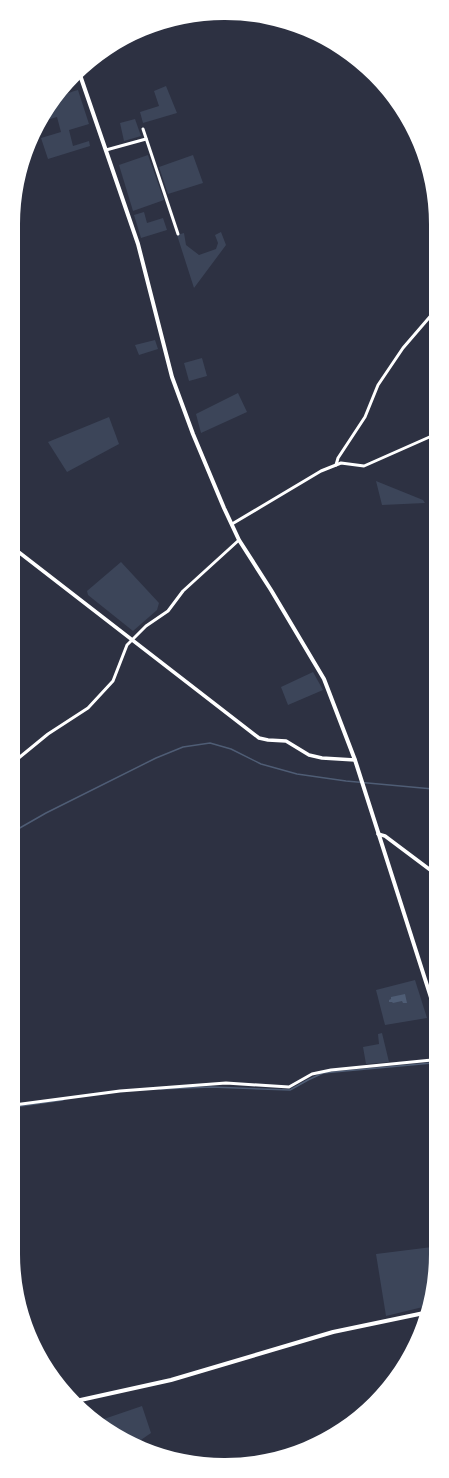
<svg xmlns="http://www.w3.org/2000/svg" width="449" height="1478" font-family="Montserrat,sans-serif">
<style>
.green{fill:#3c4559}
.water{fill:#4f5d75}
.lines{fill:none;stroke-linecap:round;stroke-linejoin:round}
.stream{stroke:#4f5d75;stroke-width:1.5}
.minor{stroke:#fff;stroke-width:3}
.tertiary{stroke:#fff;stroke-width:3.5}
.secondary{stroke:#fff;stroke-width:4}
</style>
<rect width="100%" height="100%" fill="#2d3142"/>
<g class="green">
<path d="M166 86 177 113 143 123 140 112 159 106 154 91Z"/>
<path d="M78 90 89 124 69 130 73 146 89 141 90 146 48 159 41 138 61 132 57 117 43 121C52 100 57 96 78 90Z"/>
<path d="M135 119 141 136 124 141 120 123Z"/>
<path d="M148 155 164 200 133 211 119 165Z"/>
<path d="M193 155 203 183 168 194 159 167Z"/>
<path d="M144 212 147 223 163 218 167 230 141 238 134 215Z"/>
<path d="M221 232 226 245 194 288 177 235 184 233 186 245 199 255 216 249 218 243 215 235Z"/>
<path d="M155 340 158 349 139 355 135 345Z"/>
<path d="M202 358 207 376 189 381 184 363Z"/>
<path d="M238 393 247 412 201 433 196 414Z"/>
<path d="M109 417 119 444 67 472 48 442Z"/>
<path d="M376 481 423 500 425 503 382 505Z"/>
<path d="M121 562 159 603 157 610 133 631 88 595 87 591Z"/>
<path d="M313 672 323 690 288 705 281 687Z"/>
<path d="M415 980 427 1018 385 1025 376 990Z"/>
<path d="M382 1033 389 1062 366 1064 363 1047 379 1044 378 1034Z"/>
<path d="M432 1247V1295L427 1306 386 1316 376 1254Z"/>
<path d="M142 1406 151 1433 135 1444 131 1443 101 1420Z"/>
</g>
<path class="water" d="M405 994 407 1003H403L402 1001 393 1003 392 1002H389V1000L391 999V997Z"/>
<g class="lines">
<g class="stream">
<path d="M15 833 18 829 46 813 156 758 183 747 210 743 231 749 261 764 297 774 346 781 433 789"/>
<path d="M160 1089 211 1087 290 1090 308 1080 323 1073 432 1063"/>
<path d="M14 1107 63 1100"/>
</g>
<g class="minor">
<path d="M143 129 178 234"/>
<path d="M106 150 146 139"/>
<path d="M336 465 338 458 365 417 378 385 403 348 434 312"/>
<path d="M232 524 321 471 341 463 364 466 434 435"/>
<path d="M15 761 48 734 88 708 113 681 127 645 146 626 168 611 183 591 239 540"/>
<path d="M14 1105 120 1091 226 1083 289 1087 312 1074 331 1070 432 1060"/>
</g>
<g class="tertiary">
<path d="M16 550 259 738 268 740 286 741 309 755 322 758 355 760"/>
<path d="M378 834 385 836 433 872"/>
</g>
<g class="secondary">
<path d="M80 75 138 244 172 377 193 434 224 508 239 540 271 590 324 679 355 760 433 1004"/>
<path d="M76 1401 171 1380 333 1332 424 1313"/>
</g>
</g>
<path d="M0 0H449V1478H0ZM224 20H225A204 204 0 0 1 429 224V1254A204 204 0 0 1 225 1458H224A204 204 0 0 1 20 1254V224A204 204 0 0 1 224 20Z" fill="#fff" fill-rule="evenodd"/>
</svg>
